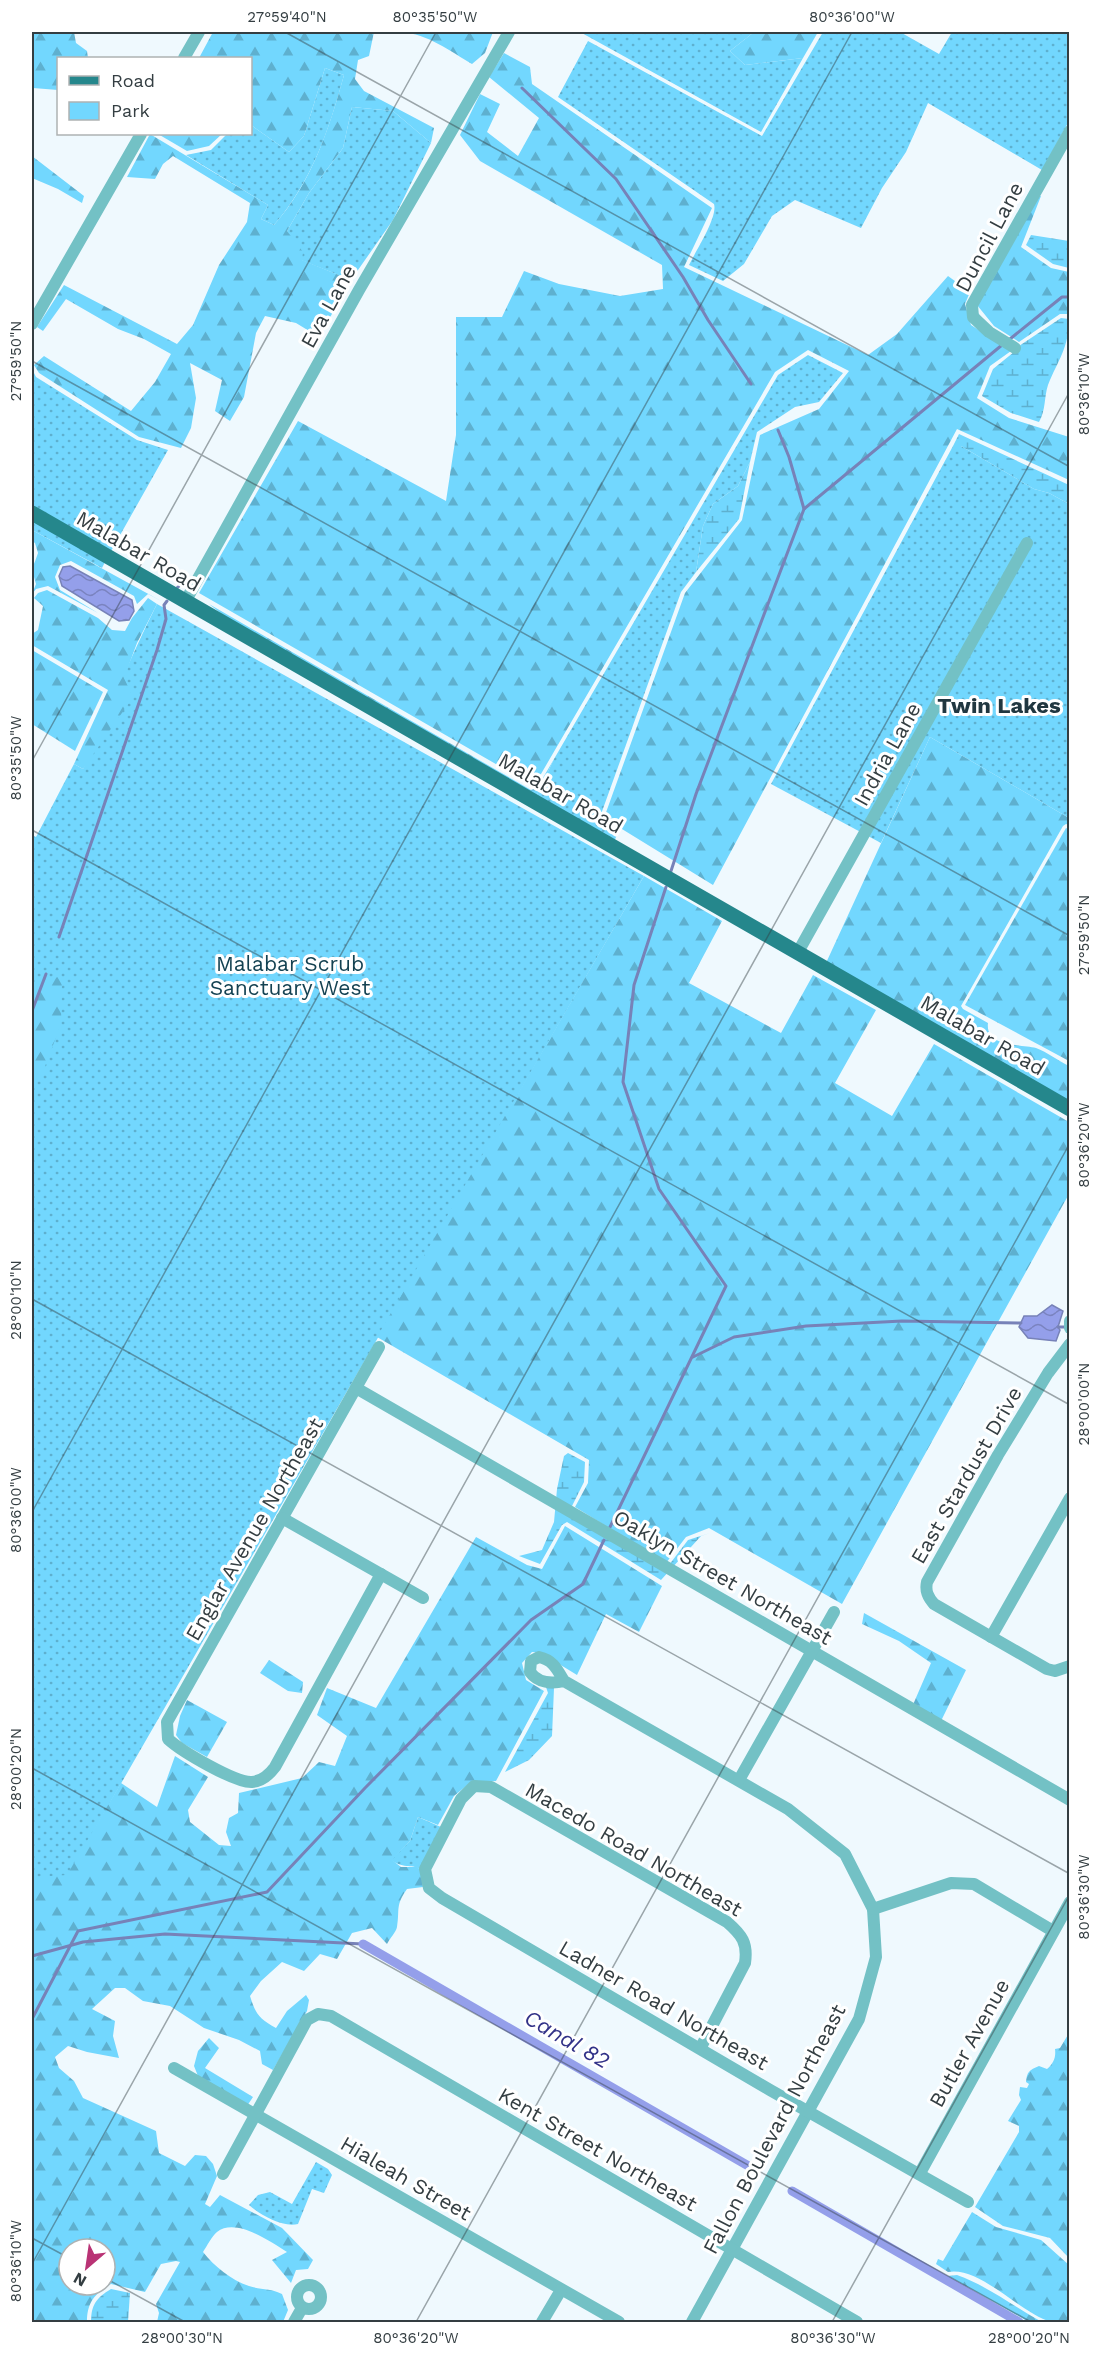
<svg xmlns="http://www.w3.org/2000/svg" width="1101" height="2354" font-family="'Work Sans',sans-serif">
<style>
.green{fill:url(#green-dots)}
.forest{fill:url(#forest-firs);fill-rule:evenodd}
.wetland{fill:url(#wetland-marsh)}
.water{fill:url(#water-waves);stroke:#7782b8;stroke-width:1.5}
.lines{fill:none;stroke-linecap:round;stroke-linejoin:round}
.stream{stroke:#7782b8;stroke-width:3}
.canal{stroke:#949fea;stroke-width:9}
.minor{stroke:#73c1c5;stroke-width:12}
.major{stroke:#25878c;stroke-width:15}
.ticks{fill:none;stroke:#343e42;stroke-width:1.5;stroke-opacity:0.45}
.labels{text-anchor:middle;dominant-baseline:central;stroke-width:6;stroke-linejoin:round;paint-order:stroke}
.street-label{font-size:21px;fill:#343e42;stroke:#fff}
.park-label{font-size:21px;fill:#144252;stroke:#fff}
.neighbourhood-label{font-size:22px;font-weight:bold;fill:#213740;stroke:#fff}
.water-label{font-size:22px;font-style:italic;fill:#323288;stroke:#fff}
.neatline{fill:none;stroke:#343e42;stroke-width:2}
.ticks-label{font-size:15px;text-anchor:middle;fill:#343e42}
</style>
<defs>
<pattern id="green-dots" width="8" height="8" patternUnits="userSpaceOnUse" patternTransform="scale(1.5)"><rect width="8" height="8" fill="#72d7fe"/><path d="M2 2h.1M6 6h.1" fill="none" stroke="#5eb0cf" stroke-width="1.8" stroke-linecap="round"/></pattern>
<pattern id="forest-firs" width="22" height="20" patternUnits="userSpaceOnUse" patternTransform="scale(1.5)"><rect width="22" height="20" fill="#72d7fe"/><path d="M5 1l3.5 6h-7zM16 11l3.5 6h-7z" fill="#5eb0cf"/></pattern>
<pattern id="wetland-marsh" width="20" height="14" patternUnits="userSpaceOnUse" patternTransform="scale(1.5)"><rect width="20" height="14" fill="#72d7fe"/><path d="M1 5h8M5 5V1M11 12h8M15 12V8" fill="none" stroke="#5eb0cf"/></pattern>
<pattern id="water-waves" width="16" height="10" patternUnits="userSpaceOnUse" patternTransform="scale(1.5)"><rect width="16" height="10" fill="#949fea"/><path d="M0 5q4-4 8 0t8 0" fill="none" stroke="#7a83bf"/></pattern>
</defs>
<rect width="100%" height="100%" fill="#eff9fe"/>
<g class="green">
<path d="M580 32H754L730 51 745 65 803 58 761 132Z"/>
<path d="M823 32H900L939 54 952 32H1069V121L1042 170 928 103 906 152 882 188 861 228 795 200 772 216 744 264 723 281 689 265C696 251 718 217 714 204L558 97 588 41 762 136Z"/>
<path d="M325 68 344 75C329 130 312 181 274 225L261 219 268 205 186 155 211 150 227 134H250L251 125 289 152 304 136Z"/>
<path d="M352 107 393 111 431 143 393 220 351 280 301 260 287 231 309 193 343 148Z"/>
<path d="M808 355 843 373 819 402 795 407 757 432 750 462 738 486 713 504 703 526 696 572 681 592 600 817 602 822 618 832 614 842 536 797 554 759 778 375Z"/>
<path d="M32 369 36 377 137 440 168 450 110 553 32 507Z"/>
<path d="M953 446H961L1034 489 1049 493 1069 504V818L930 737 881 843 771 784Z"/>
<path d="M32 519 105 562 102 568 32 530Z"/>
<path d="M157 604 644 876 32 1938V835L36 837 74 764 83 769C108 714 130 657 157 604Z"/>
<path d="M418 1817 441 1827 421 1870C413 1863 405 1870 391 1860L410 1841Z"/>
<path d="M316 2162 328 2169 332 2175 324 2193 312 2189 298 2224C283 2228 260 2215 249 2205L258 2195 270 2192 292 2204Z"/>
</g>
<g class="forest">
<path d="M32 32H74L76 43 87 51 88 58H58V90L33 88Z"/>
<path d="M213 32H374L369 56 358 60 355 79 364 91 434 128 431 143 393 111 352 107 343 148 309 193 287 231 303 252 302 260 351 280 319 337 296 323 265 316 256 333 244 397 230 421 215 411 222 380 190 363 196 398 191 428 181 448 139 437 39 373 34 365 44 356 131 411 155 382 171 354 144 339 118 329 66 299 43 331 37 327 64 285 177 344 193 325 219 265 247 222 250 203 173 156 163 164 155 179 127 177 150 134 268 205 261 219 274 225C312 182 329 129 344 75L325 68 304 136 289 152 251 125 250 58H199Z"/>
<path d="M401 32H493L485 53 472 64C450 51 428 34 401 32Z"/>
<path d="M754 32H818L803 58 745 65 730 51Z"/>
<path d="M504 53 530 67 532 84 712 208 684 267 868 355 897 334 948 276 970 292 965 304 971 325 1011 351 990 366 977 398 1009 418 1069 437V480L957 429 713 885 604 818 685 593 742 520 760 435 819 409 849 371 808 350 775 372 534 786 199 593 298 421 446 501 456 435V317H502L524 271 559 284 620 296 663 289 662 265 480 161 460 135 480 94 500 104 487 132 518 156 539 118 489 77Z"/>
<path d="M158 134H222L209 146 187 151Z"/>
<path d="M32 156 84 196 82 203 58 189 32 178Z"/>
<path d="M1041 196 1021 247 1051 268 1069 272V314H1060L1019 342 994 326 977 305 1036 197Z"/>
<path d="M32 530 163 602 148 594 137 604 134 596 71 561 60 565 55 577 60 590 98 613 48 586 36 589 32 594 36 584C31 565 32 571 38 553L35 543 32 541Z"/>
<path d="M47 590 98 618 112 630 125 631 132 618 148 598 157 604 137 643 124 678 133 697 83 769 74 764 108 690 32 645V634L38 630 43 606 34 598 38 593Z"/>
<path d="M209 604 531 790 537 788 554 759 536 797 234 624Z"/>
<path d="M32 650 103 692 75 751 32 724Z"/>
<path d="M930 737 1069 818V825L1066 824 1063 826 961 1006 963 1009 988 1023C985 1048 1022 1044 1036 1048 1047 1052 1059 1061 1069 1066V1103L826 963Z"/>
<path d="M1066 828 1070 830 1069 1061 965 1005Z"/>
<path d="M644 876 722 921 689 983 781 1033 813 975 876 1010 835 1083 892 1116 934 1044 1069 1122V1194L842 1604 709 1528 686 1537 666 1563 575 1507 588 1483 589 1460 377 1337Z"/>
<path d="M62 976 61 1024 41 1077 32 1088V983Z"/>
<path d="M565 1526 662 1586 639 1632 606 1614 577 1675 541 1653 532 1652 522 1663 526 1680 544 1691 496 1781 471 1782 454 1796 438 1825 418 1817 410 1841 392 1860 401 1867H417L421 1870 423 1887 407 1889C395 1906 400 1909 397 1927 396 1932 390 1938 387 1944L372 1928 352 1933 337 1959 320 1954 304 1971 282 1962 261 1981 250 1996C256 2015 259 2018 276 2028L287 2011 306 1995 309 2000 307 2011 273 2070 262 2064 260 2051 239 2040 204 2028 170 2006 143 2001 125 1988H115L92 2009 115 2021 113 2036 119 2058 87 2052 68 2046 55 2057 59 2068 74 2081 83 2098 156 2131 159 2153 185 2166 195 2155 206 2156 213 2164 217 2176 205 2204 210 2207 220 2195 282 2228 313 2260 308 2269 296 2270 291 2283 272 2260 287 2252C271 2242 236 2217 217 2232 212 2236 207 2246 203 2252 214 2266 231 2280 249 2286 261 2290 271 2288 282 2294L288 2310 283 2322H157L159 2313 156 2304 180 2262 176 2261 161 2264 145 2292 111 2284C94 2294 87 2303 87 2322H32V1880L36 1877 67 1875 121 1783 157 1807 175 1756 208 1777 188 1810 190 1822 219 1845 231 1846 226 1832 229 1818 238 1813 239 1793 302 1778 319 1762 335 1766 347 1736 317 1715 327 1688 376 1708 476 1537 527 1565 542 1569ZM69 2249H105V2285H69Z"/>
<path d="M864 1613 966 1670 941 1721 912 1707 931 1663 899 1641 862 1624Z"/>
<path d="M269 1660 303 1682 302 1693 288 1691 260 1673Z"/>
<path d="M187 1700 227 1722 207 1757 182 1743 176 1735 180 1716Z"/>
<path d="M1069 2033V2258L1050 2238 1003 2226 975 2207 1019 2132V2126L1008 2121 1021 2100 1019 2095 1020 2087 1027 2088 1029 2084 1026 2082C1027 2072 1029 2070 1039 2066L1047 2069C1054 2063 1056 2057 1055 2049L1060 2048Z"/>
<path d="M209 2038 219 2048 205 2068 253 2097 247 2106 198 2076 194 2066 198 2051Z"/>
<path d="M972 2212 996 2227 1041 2240 1069 2265V2322C1064 2323 1056 2324 1051 2322 1020 2313 980 2266 948 2272L936 2264 938 2259 943 2261Z"/>
<path d="M957 2275C988 2286 1014 2307 1042 2322H1029L948 2276Z"/>
</g>
<g class="wetland">
<path d="M1031 235 1069 241V268L1053 264 1026 245Z"/>
<path d="M974 308 991 329 1019 346 1061 318 1069 319C1069 348 1058 360 1048 385 1044 397 1046 410 1039 422L1011 413 982 396 993 369 1014 352 975 322Z"/>
<path d="M959 434 1069 485V504L1049 493 1034 489 961 446H953Z"/>
<path d="M750 462 739 519 696 572 703 526 713 504 738 486Z"/>
<path d="M568 1453 585 1462 584 1482 571 1508 669 1565 688 1540 710 1533 701 1536 661 1580 567 1522 562 1525 540 1564 519 1556 542 1550 554 1522 557 1489 564 1456Z"/>
<path d="M546 1687 554 1688 552 1736 529 1760 505 1772 548 1693Z"/>
<path d="M111 2289 130 2293 128 2322H91C91 2305 96 2298 111 2289Z"/>
</g>
<g class="water">
<path d="M70 566 132 600 134 611 129 620 119 621 62 586 59 576 63 567Z"/>
<path d="M1052 1305 1063 1311 1058 1327 1060 1330 1056 1341 1028 1338 1019 1327 1024 1316H1037Z"/>
</g>
<g class="lines">
<g class="stream">
<path d="M522 88 616 179 683 277 708 320 751 384"/>
<path d="M1010 339 1062 297H1070"/>
<path d="M778 430 789 457 804 509"/>
<path d="M177 588 183 582"/>
<path d="M671 871 696 794 804 509 1002 345"/>
<path d="M59 937 157 650 166 619 164 605 167 601"/>
<path d="M32 1011 46 974"/>
<path d="M1058 1327H1068"/>
<path d="M693 1357 734 1337 806 1326 902 1321 1021 1323"/>
<path d="M610 1527 726 1286 659 1189 623 1082 634 985 666 887"/>
<path d="M32 1956 83 1942 165 1934 363 1944"/>
<path d="M32 2019 78 1931 267 1892 365 1788 531 1620 583 1584 604 1540"/>
</g>
<g class="canal">
<path d="M363 1944 752 2168"/>
<path d="M792 2191 1019 2322"/>
</g>
<g class="minor">
<path d="M184 58 199 32"/>
<path d="M32 324 141 134"/>
<path d="M1015 348 989 332 973 317 972 305 1070 131"/>
<path d="M185 602 359 290 509 32"/>
<path d="M798 952 1027 543"/>
<path d="M1070 1321V1328"/>
<path d="M1070 1344 1048 1373 998 1455 927 1582C925 1591 928 1597 934 1604L1047 1669 1055 1671 1070 1666"/>
<path d="M379 1347 167 1722 168 1739C181 1751 235 1783 252 1782 262 1781 269 1775 275 1767L381 1574"/>
<path d="M356 1388 1070 1800"/>
<path d="M282 1518 423 1598"/>
<path d="M991 1637 1070 1498"/>
<path d="M564 1681C552 1684 538 1683 530 1672L531 1661 539 1657C553 1660 557 1669 564 1681L788 1809 845 1854 873 1909 876 1957 859 2019 692 2322"/>
<path d="M739 1780 834 1612"/>
<path d="M873 1909 951 1883 974 1884 1053 1931"/>
<path d="M701 2047 745 1963C748 1943 742 1935 727 1922L491 1787 474 1786 461 1799 425 1869 429 1888 442 1898 770 2090 968 2202"/>
<path d="M174 2068 619 2322"/>
<path d="M920 2173 1070 1902"/>
<path d="M223 2174 307 2020 318 2014 331 2016 857 2322"/>
<circle cx="309" cy="2297" r="12"/>
<path d="M294 2322 302 2308"/>
<path d="M542 2322 561 2290"/>
</g>
<path class="major" d="M32 513 1070 1109"/>
</g>
<path class="ticks" d="M285 32 1070 467M32 361 1070 936M32 761 436 32M32 830 1070 1405M32 1299 1070 1874M32 1512 852 32M32 1768 1031 2322M32 2238 69 2258M32 2264 1070 391M105 2278 185 2322M416 2322 1070 1143M832 2322 1070 1894"/>
<g class="labels">
<g class="street-label">
<text transform="translate(989 237) rotate(-62)">Duncil Lane</text>
<text transform="translate(328 306) rotate(-61)">Eva Lane</text>
<text transform="translate(139 551) rotate(30)">Malabar Road</text>
<text transform="translate(887 754) rotate(-61)">Indria Lane</text>
<text transform="translate(561 793) rotate(30)">Malabar Road</text>
<text transform="translate(983 1035) rotate(30)">Malabar Road</text>
<text transform="translate(966 1475) rotate(-60)">East Stardust Drive</text>
<text transform="translate(254 1529) rotate(-60)">Englar Avenue Northeast</text>
<text transform="translate(723 1577) rotate(30)">Oaklyn Street Northeast</text>
<text transform="translate(634 1849) rotate(30)">Macedo Road Northeast</text>
<text transform="translate(664 2005) rotate(30)">Ladner Road Northeast</text>
<text transform="translate(969 2043) rotate(-61)">Butler Avenue</text>
<text transform="translate(774 2129) rotate(-62)">Fallon Boulevard Northeast</text>
<text transform="translate(598 2149) rotate(30)">Kent Street Northeast</text>
<text transform="translate(406 2178) rotate(30)">Hialeah Street</text>
</g>
<g class="park-label">
<text x="290" y="963">Malabar Scrub<tspan x="290" dy="24">Sanctuary West</tspan></text>
</g>
<g class="neighbourhood-label">
<text x="999" y="705">Twin Lakes</text>
</g>
<g class="water-label">
<text transform="translate(567 2039) rotate(30)">Canal 82</text>
</g>
</g>
<rect width="1101" height="2354" fill="none" stroke="#ffffff" stroke-width="66"/>
<rect x="57" y="57" width="195" height="78" fill="#ffffff" stroke="#aeb2b3" stroke-width="1.5"/>
<rect x="69" y="76" width="30" height="9" fill="#25878c" stroke="#aeb2b3" stroke-width="1.5"/>
<text x="111" y="87" font-size="18" fill="#343e42">Road</text>
<rect x="69" y="102" width="30" height="18" fill="#72d7fe" stroke="#aeb2b3" stroke-width="1.5"/>
<text x="111" y="117" font-size="18" fill="#343e42">Park</text>
<g transform="translate(87 2267) rotate(209)"><circle r="28" fill="#ffffff" stroke="#aeb2b3" stroke-width="1.5"/>
<path d="M0-4.5L10 22L0 15L-10 22Z" fill="#b93375"/>
<text y="-9" font-size="16" font-weight="bold" text-anchor="middle" fill="#343e42">N</text>
</g>
<rect x="33" y="33" width="1035" height="2288" class="neatline"/>
<g class="ticks-label">
<text x="287" y="22">27°59'40"N</text>
<text x="435" y="22">80°35'50"W</text>
<text x="852" y="22">80°36'00"W</text>
<text transform="translate(16 361) rotate(-90)" y="5">27°59'50"N</text>
<text transform="translate(1084 394) rotate(-90)" y="5">80°36'10"W</text>
<text transform="translate(16 758) rotate(-90)" y="5">80°35'50"W</text>
<text transform="translate(1084 935) rotate(-90)" y="5">27°59'50"N</text>
<text transform="translate(1084 1145) rotate(-90)" y="5">80°36'20"W</text>
<text transform="translate(16 1300) rotate(-90)" y="5">28°00'10"N</text>
<text transform="translate(1084 1404) rotate(-90)" y="5">28°00'00"N</text>
<text transform="translate(16 1510) rotate(-90)" y="5">80°36'00"W</text>
<text transform="translate(16 1769) rotate(-90)" y="5">28°00'20"N</text>
<text transform="translate(1084 1897) rotate(-90)" y="5">80°36'30"W</text>
<text transform="translate(16 2261) rotate(-90)" y="5">80°36'10"W</text>
<text x="182" y="2343">28°00'30"N</text>
<text x="416" y="2343">80°36'20"W</text>
<text x="833" y="2343">80°36'30"W</text>
<text x="1029" y="2343">28°00'20"N</text>
</g>
</svg>
